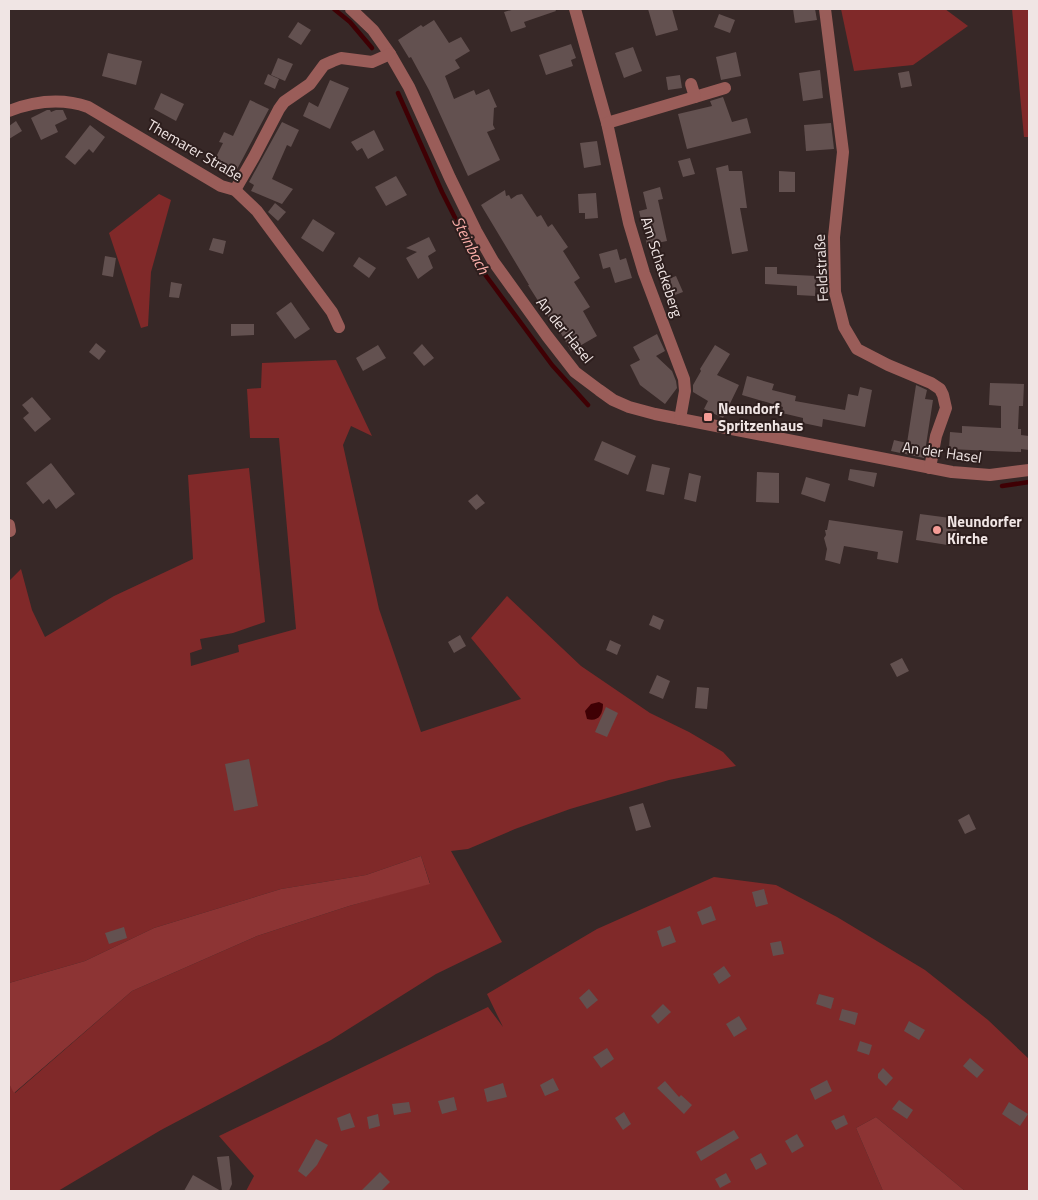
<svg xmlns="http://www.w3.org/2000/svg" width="1038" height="1200" font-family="'Titillium Web',sans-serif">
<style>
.green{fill:#802929}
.forest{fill:#8d3434}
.water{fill:#3f0004}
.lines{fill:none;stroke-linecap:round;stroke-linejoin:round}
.stream{stroke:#3f0004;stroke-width:4.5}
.building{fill:#635150}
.minor{stroke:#9a5d59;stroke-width:12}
.poi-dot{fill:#f59c96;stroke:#2d1e1d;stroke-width:2}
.labels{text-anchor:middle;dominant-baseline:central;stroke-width:4;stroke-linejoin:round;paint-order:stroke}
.street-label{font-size:15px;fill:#f0e5e4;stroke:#2d1e1d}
.poi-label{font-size:15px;font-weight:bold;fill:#f0e5e4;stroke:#2d1e1d;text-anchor:start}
.water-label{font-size:16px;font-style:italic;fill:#f9ada8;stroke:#2d1e1d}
</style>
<rect width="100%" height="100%" fill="#372827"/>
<g class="green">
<path d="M841 9H945L968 26 913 65 854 71Z"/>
<path d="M1012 9H1029V137H1024Z"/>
<path d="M159 194 171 200 151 272 148 326 141 328 109 233Z"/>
<path d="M336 360 372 436 351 426 343 445 379 609 421 732 521 699 471 638 507 596 581 666 650 713 689 732 723 752 736 766 669 780 570 809 515 829 468 849 451 851 502 942 436 974 331 1040 161 1130 58 1191H9V1084L15 1093 132 991 257 936 349 906 430 883 421 856 366 875 281 889 154 928 85 961 9 983V581L21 569 32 610 45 637 114 596 193 559 188 475 249 468 265 622 233 633 200 639 202 649 190 653 191 666 239 652 238 645 296 629 279 438H250L247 389 261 388 262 363Z"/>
<path d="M714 877 776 885 837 917 925 970 988 1020 1029 1059V1191H965L876 1117 856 1128 883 1191H246L254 1176 219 1136 488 1007 503 1027 487 994 597 929Z"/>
</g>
<g class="forest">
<path d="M421 856 430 884 349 906 257 936 132 991 14 1093 9 1084V983L85 961 154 928 281 889 366 875Z"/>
<path d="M876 1117 965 1191H883L856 1128Z"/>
</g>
<path class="water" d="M599 702 603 704C603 715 598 722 587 719L585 711 591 704Z"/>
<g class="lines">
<g class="stream">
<path d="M334 9 350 22 372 48"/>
<path d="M398 93 442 192 481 269 552 365 588 405"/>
<path d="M1002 486 1029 482"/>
</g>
</g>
<g class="building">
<path d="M515 9H555L556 11 524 22 526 27 511 32 504 12Z"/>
<path d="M648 9H672L678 30 656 36Z"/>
<path d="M793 9H815L817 20 795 23Z"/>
<path d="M719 14 735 20 730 33 714 27Z"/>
<path d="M434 20 449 43 461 37 470 51 455 60 460 68 445 76 454 99 474 90 476 95 489 89 497 107 494 108 493 125 495 129 487 132 500 160 468 176 429 90 411 57 409 58 398 40 421 25 423 27Z"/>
<path d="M298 22 311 30 301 45 288 37Z"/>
<path d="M571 44 576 58 571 60 573 66 546 75 539 55Z"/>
<path d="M633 47 642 71 624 78 615 53Z"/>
<path d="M736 52 741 76 721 80 716 57Z"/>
<path d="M108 53 142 61 136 85 102 76Z"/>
<path d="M278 58 293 64 285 81 271 75Z"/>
<path d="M820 70 823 98 803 101 799 73Z"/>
<path d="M909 71 912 86 901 88 898 73Z"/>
<path d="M268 74 279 79 275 89 264 84Z"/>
<path d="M680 75 682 88 668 90 666 77Z"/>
<path d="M330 80 349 88 330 129 303 116 309 102 318 107Z"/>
<path d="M161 93 184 104 176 121 154 109Z"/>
<path d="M723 97 732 122 747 118 751 133 687 149 678 114 712 106 710 101Z"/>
<path d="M250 100 269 109 234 175 212 165 223 143 219 142 224 132 233 136Z"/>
<path d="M47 110H50L51 112 56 110H63L67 119 55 125 58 132 41 140 31 118Z"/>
<path d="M16 121 22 131 9 139V126Z"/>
<path d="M282 122 299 130 291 147 287 145 272 179 293 189 282 204 251 191 254 185 249 182Z"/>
<path d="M831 123 834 149 806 151 804 125Z"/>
<path d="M90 125 105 137 93 153 89 149 75 165 65 157Z"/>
<path d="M374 130 384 150 368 159 362 148 357 151 351 142Z"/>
<path d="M597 141 601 165 584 168 580 143Z"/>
<path d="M690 158 695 174 683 177 678 161Z"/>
<path d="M728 165 729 171H742L747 208H740L748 251 732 254 716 168Z"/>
<path d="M779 171 795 172V192H779Z"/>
<path d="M396 176 407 195 386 206 375 187Z"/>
<path d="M660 187 663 199 658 200 667 241 647 245 639 211 647 209 643 192Z"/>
<path d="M505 190 506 196 509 195 511 199 517 195 522 194 537 217 541 215 548 227 552 224 568 247 563 251 580 278 574 282 590 307 583 311 597 336 571 351 558 328 556 329 528 285H529L481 205Z"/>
<path d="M596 193 598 218 585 219V213H579L578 194Z"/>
<path d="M275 203 286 212 278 221 268 212Z"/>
<path d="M313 219 335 233 323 252 301 238Z"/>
<path d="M429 237 436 251 428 256 433 268 418 279 406 258 417 252 406 248Z"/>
<path d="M213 238 226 241 223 254 209 250Z"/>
<path d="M617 249 620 260 626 258 632 278 615 283 610 267 603 269 599 254Z"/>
<path d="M105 256 116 258 113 277 102 275Z"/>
<path d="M359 257 376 268 369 278 353 266Z"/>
<path d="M765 267H777V274L816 276 815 296 797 295V286L765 284Z"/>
<path d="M676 276 683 292 667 298 660 282Z"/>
<path d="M171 282 182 284 179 298 169 297Z"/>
<path d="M291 302 310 329 295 339 276 313Z"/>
<path d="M231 324H254V335L231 336Z"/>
<path d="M657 334 665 351 656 356 672 371 676 381 677 388 665 404 640 385 630 365 640 360 633 347Z"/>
<path d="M96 343 106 351 99 360 89 352Z"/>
<path d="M422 344 434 358 424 366 413 353Z"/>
<path d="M378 345 386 358 363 371 356 358Z"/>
<path d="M715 345 730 354 717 375 739 385 723 418 704 409 708 401 693 392V385L701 371 700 369Z"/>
<path d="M747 376 774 384 772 390 796 396 795 401 845 410 848 394 858 396 860 387 872 390 865 427 823 419 822 427 803 423V418L782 413 783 407 742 395Z"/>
<path d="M990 383 1024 384 1023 406H1019L1018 429H1021V435L1029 436V450L1021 449V452L992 451 949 449 950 432 962 433V426L1001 428V406L989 405Z"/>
<path d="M916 385 927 390 925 399 933 400 924 458 891 451 894 440 907 443Z"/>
<path d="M32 397 51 419 35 432 23 418 29 413 22 405Z"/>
<path d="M602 441 636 456 628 475 594 460Z"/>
<path d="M51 463 75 494 56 509 49 499 43 504 26 483Z"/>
<path d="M652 464 670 468 664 495 646 491Z"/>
<path d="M850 469 877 473 874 487 848 480Z"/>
<path d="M757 472 779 473V503L756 502Z"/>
<path d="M689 473 701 476 696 502 684 499Z"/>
<path d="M806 477 830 484 825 502 801 494Z"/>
<path d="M477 494 485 503 476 510 468 501Z"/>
<path d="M920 514 958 519 954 546 916 540Z"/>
<path d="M829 520 903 531 898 563 877 559 878 552 844 546 840 564 825 560 827 549 824 538 826 535 825 530H827Z"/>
<path d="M653 615 664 620 660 630 649 625Z"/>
<path d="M460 635 466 646 454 653 448 642Z"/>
<path d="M610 640 621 645 617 655 606 650Z"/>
<path d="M902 658 909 671 897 677 890 664Z"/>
<path d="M657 675 670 681 663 699 649 693Z"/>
<path d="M697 687 709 688 707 709 695 708Z"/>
<path d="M606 707 618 713 607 737 595 732Z"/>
<path d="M249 759 258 806 234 811 225 764Z"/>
<path d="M643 803 651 827 636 831 629 807Z"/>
<path d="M969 814 976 829 965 834 958 820Z"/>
<path d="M764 889 768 904 756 907 752 892Z"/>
<path d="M711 906 716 920 702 925 697 912Z"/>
<path d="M670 926 676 942 662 947 657 931Z"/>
<path d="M124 927 127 938 109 944 105 933Z"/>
<path d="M781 941 784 954 773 956 770 943Z"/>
<path d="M724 966 731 976 719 984 713 974Z"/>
<path d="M589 989 598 1000 587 1009 579 998Z"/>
<path d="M819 994 834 998 831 1009 816 1004Z"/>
<path d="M663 1004 671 1012 658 1024 651 1016Z"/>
<path d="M842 1009 858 1013 855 1025 839 1020Z"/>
<path d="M739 1016 747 1029 734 1037 726 1024Z"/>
<path d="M909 1021 925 1030 919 1040 904 1031Z"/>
<path d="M860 1041 872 1045 869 1055 857 1051Z"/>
<path d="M607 1048 614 1059 601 1068 593 1057Z"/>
<path d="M970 1058 984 1070 977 1078 963 1066Z"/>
<path d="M883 1068 893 1078 886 1086 878 1078V1074Z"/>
<path d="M553 1078 559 1090 545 1096 540 1085Z"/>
<path d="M827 1080 832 1091 815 1100 810 1089Z"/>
<path d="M665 1081 679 1097 681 1095 692 1105 684 1114 657 1088Z"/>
<path d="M503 1083 507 1097 487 1102 484 1089Z"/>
<path d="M454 1097 457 1110 442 1114 438 1101Z"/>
<path d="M899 1100 913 1110 907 1119 892 1109Z"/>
<path d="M409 1102 411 1112 394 1115 392 1104Z"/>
<path d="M1009 1102 1028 1114 1020 1126 1002 1114Z"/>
<path d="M624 1112 631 1124 623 1130 615 1118Z"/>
<path d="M350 1113 355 1127 341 1131 337 1118Z"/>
<path d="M378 1114 380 1126 369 1129 367 1117Z"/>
<path d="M844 1115 848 1124 836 1130 831 1121Z"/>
<path d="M734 1130 739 1138 701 1161 696 1152Z"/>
<path d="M797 1134 804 1146 792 1153 785 1141Z"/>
<path d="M316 1139 328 1145 317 1165 306 1177 298 1171Z"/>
<path d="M761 1153 767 1164 756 1170 750 1159Z"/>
<path d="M229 1156 232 1184 229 1191H222L217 1157Z"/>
<path d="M380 1172 390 1182 381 1191H361Z"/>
<path d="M726 1173 731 1182 720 1188 715 1179Z"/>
<path d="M193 1175 221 1191H184Z"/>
</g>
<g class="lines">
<g class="minor">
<path d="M351 9 373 30 390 54 409 87 450 178 476 231 493 261 547 336 575 372 599 390 613 400 629 407 655 414 952 472 990 475 1029 470"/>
<path d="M575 9 607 123 629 223 644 273 684 379 685 391 680 419"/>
<path d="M825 9 843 152 834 237 835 292 844 327 857 349 888 365 931 383 940 389 943 395 946 408 936 436 930 468"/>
<path d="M695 97 725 88"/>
<path d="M9 111C35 101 62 98 88 107L221 186 235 190 257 211 332 312 339 327"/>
<path d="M607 123 695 97 691 84"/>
<path d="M235 190 254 157 279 109 284 102 310 84 324 65 333 61 341 58 372 62 390 54"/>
<path d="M9 525 10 531"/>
</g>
</g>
<g class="poi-dot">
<rect x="703" y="412" width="10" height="10" rx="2.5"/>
<circle cx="937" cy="530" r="5"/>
</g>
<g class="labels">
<g class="street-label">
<text transform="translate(195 150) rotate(30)">Themarer Straße</text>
<text transform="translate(662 267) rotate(72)">Am Schackeberg</text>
<text transform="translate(821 268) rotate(-93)">Feldstraße</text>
<text transform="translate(565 330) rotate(51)">An der Hasel</text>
<text transform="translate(942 452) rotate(8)">An der Hasel</text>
</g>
<g class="poi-label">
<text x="718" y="408">Neundorf,<tspan x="718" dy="17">Spritzenhaus</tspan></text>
<text x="947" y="521">Neundorfer<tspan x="947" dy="17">Kirche</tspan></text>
</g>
<g class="water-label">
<text transform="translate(471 245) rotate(63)">Steinbach</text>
</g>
</g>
<rect width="1038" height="1200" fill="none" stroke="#f0e5e4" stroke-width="20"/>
</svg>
